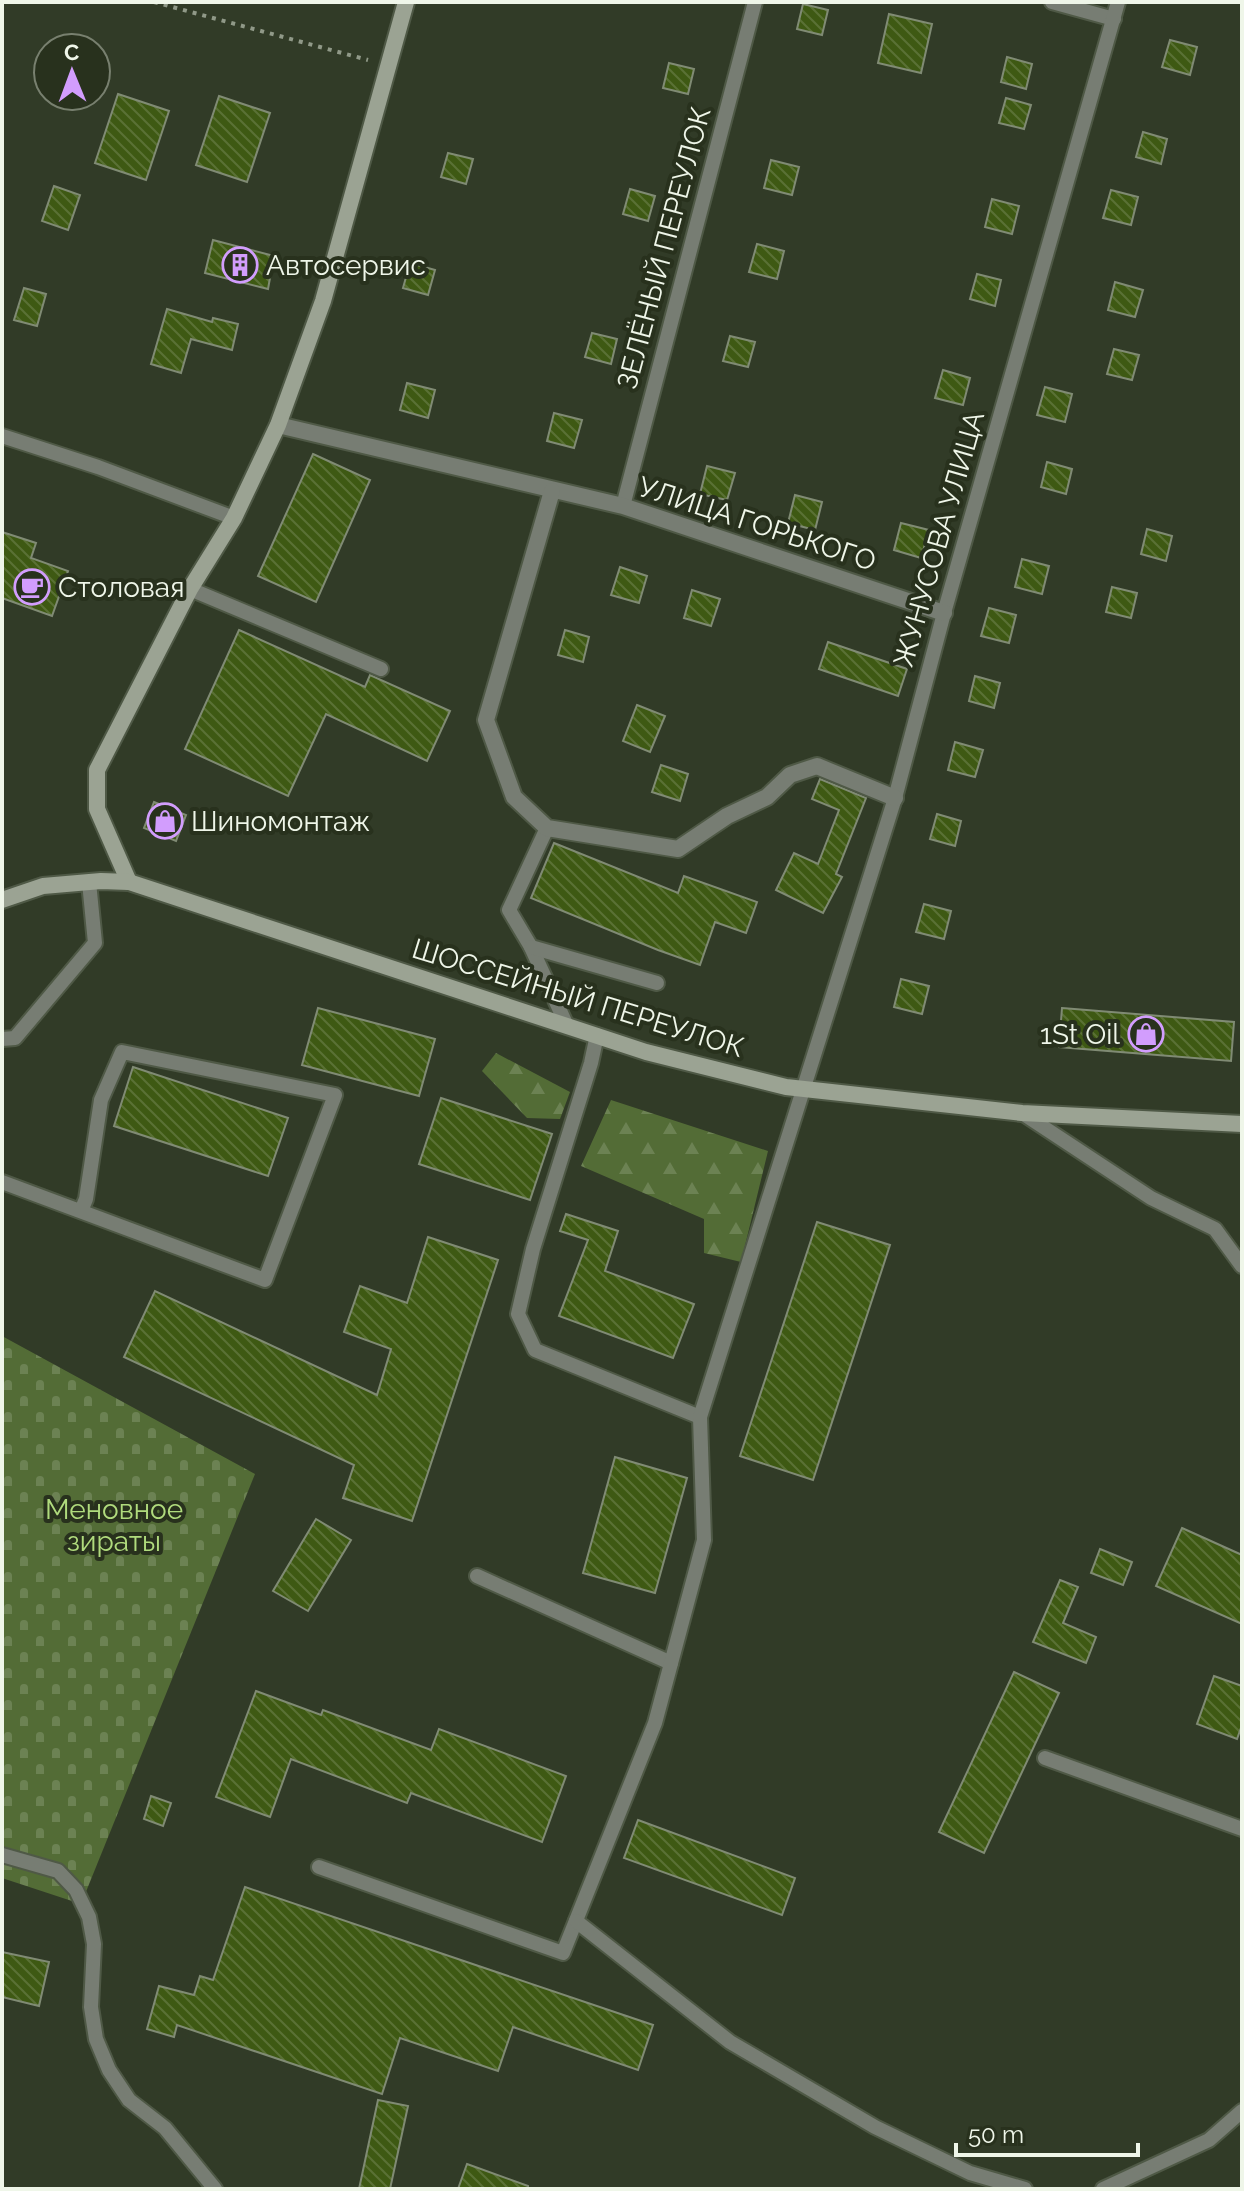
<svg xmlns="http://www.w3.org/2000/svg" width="1244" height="2191" font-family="Raleway,sans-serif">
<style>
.forest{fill:url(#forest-firs)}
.cemetery{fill:url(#cemetery-stones)}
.building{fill:url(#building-back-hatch);stroke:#808b74;stroke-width:2}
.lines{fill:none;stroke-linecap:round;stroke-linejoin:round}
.lane-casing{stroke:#4f5946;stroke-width:18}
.street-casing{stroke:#4f5946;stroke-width:20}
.secondary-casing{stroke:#4f5946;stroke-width:20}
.path{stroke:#909988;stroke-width:4;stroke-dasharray:4 6;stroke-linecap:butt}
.lane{stroke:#777d73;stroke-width:14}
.street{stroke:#777d73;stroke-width:16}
.secondary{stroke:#9ba393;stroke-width:16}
.labels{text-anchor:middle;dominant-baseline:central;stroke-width:8;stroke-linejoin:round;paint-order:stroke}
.street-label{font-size:28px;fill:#eff6e9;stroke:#28311d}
.poi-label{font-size:28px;fill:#eff6e9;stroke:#28311d;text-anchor:start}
.park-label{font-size:28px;fill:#b0db7d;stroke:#28311d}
</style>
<defs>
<pattern id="forest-firs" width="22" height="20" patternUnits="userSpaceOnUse" patternTransform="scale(2)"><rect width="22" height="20" fill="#536c36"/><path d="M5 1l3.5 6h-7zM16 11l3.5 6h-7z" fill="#6c8253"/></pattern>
<pattern id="cemetery-stones" width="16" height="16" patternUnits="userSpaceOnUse" patternTransform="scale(2)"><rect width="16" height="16" fill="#536c36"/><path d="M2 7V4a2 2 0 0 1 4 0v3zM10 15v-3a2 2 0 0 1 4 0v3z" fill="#6c8253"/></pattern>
<pattern id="building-back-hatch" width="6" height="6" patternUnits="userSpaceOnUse" patternTransform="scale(2)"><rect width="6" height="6" fill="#3e5913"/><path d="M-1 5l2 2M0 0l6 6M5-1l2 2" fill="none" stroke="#5a7135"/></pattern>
</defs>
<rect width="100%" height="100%" fill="#313b27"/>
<g class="forest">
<path d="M496 1053 570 1092 560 1119 527 1118 482 1071Z"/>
<path d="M611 1100 768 1151 741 1262 704 1253V1219L581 1166Z"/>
</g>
<path class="cemetery" d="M2 1336 255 1474 81 1904 2 1878Z"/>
<g class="building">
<path d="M803 4 828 10 822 35 797 29Z"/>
<path d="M889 14 932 24 921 73 878 63Z"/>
<path d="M1170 40 1197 47 1190 75 1162 67Z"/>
<path d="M1007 57 1032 64 1026 89 1001 82Z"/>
<path d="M669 63 694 69 688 94 663 88Z"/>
<path d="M118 94 169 111 146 180 95 163Z"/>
<path d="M219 96 270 113 247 182 196 165Z"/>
<path d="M1006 98 1031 105 1024 129 999 123Z"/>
<path d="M1143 132 1167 139 1161 164 1136 157Z"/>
<path d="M448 153 473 159 466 184 441 177Z"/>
<path d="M771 160 799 167 792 195 764 188Z"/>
<path d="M54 186 80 195 68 230 42 221Z"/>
<path d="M630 189 655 196 648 221 623 214Z"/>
<path d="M1111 190 1138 197 1131 225 1103 218Z"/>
<path d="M992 199 1019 206 1012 234 985 227Z"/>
<path d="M213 240 274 256 268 289 205 273Z"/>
<path d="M757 244 784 251 777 279 749 272Z"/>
<path d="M410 263 435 270 428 295 403 288Z"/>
<path d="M977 274 1001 280 995 306 970 299Z"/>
<path d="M1115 282 1143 290 1135 317 1108 310Z"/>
<path d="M24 288 46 294 37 326 14 320Z"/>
<path d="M167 309 212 322 213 318 238 324 232 350 191 339 181 373 151 364Z"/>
<path d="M592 333 617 339 611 364 585 357Z"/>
<path d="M730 336 755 342 748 367 723 361Z"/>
<path d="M1114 349 1139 355 1132 380 1107 374Z"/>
<path d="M943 370 970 378 963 405 935 398Z"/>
<path d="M407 383 435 390 428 418 400 410Z"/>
<path d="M1045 387 1072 394 1065 422 1037 415Z"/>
<path d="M554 413 582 420 574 448 547 441Z"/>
<path d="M313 454 370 480 316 602 258 576Z"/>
<path d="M1047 462 1072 469 1066 494 1041 487Z"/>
<path d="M707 466 735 473 727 500 700 494Z"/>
<path d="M795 495 822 502 815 530 788 523Z"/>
<path d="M901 523 929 530 921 558 894 550Z"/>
<path d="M1147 529 1172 536 1166 561 1141 554Z"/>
<path d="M2 532 36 543 31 558 68 571 52 616 2 598Z"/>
<path d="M1022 559 1049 566 1042 594 1015 587Z"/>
<path d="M620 567 647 576 639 603 611 595Z"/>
<path d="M1112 587 1137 593 1131 618 1106 612Z"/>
<path d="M692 590 720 599 711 626 684 618Z"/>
<path d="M989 608 1016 615 1009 643 981 636Z"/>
<path d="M239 630 365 687 370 675 450 711 427 761 326 714 288 796 185 749Z"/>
<path d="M565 630 589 637 583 662 558 655Z"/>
<path d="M828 642 907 669 898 696 819 669Z"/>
<path d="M975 676 1000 683 994 708 969 701Z"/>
<path d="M637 705 665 716 650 752 623 741Z"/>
<path d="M955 742 983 750 975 777 948 770Z"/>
<path d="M661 765 688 774 680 801 652 792Z"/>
<path d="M820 779 866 798 836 874 842 877 823 913 776 890 794 853 818 864 839 810 812 799Z"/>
<path d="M154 802 186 815 176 841 144 828Z"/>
<path d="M937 814 961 821 955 846 930 839Z"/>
<path d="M554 843 678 893 684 876 757 902 746 933 715 922 700 965 658 950 531 898Z"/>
<path d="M924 904 951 911 944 939 916 932Z"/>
<path d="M901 979 929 986 922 1014 894 1007Z"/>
<path d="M318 1008 435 1039 419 1096 302 1065Z"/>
<path d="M1062 1008 1234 1022 1231 1061 1059 1047Z"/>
<path d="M133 1067 288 1118 268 1176 114 1126Z"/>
<path d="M441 1098 552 1134 530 1200 419 1164Z"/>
<path d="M566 1214 618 1231 605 1271 694 1304 673 1358 559 1316 588 1240 560 1231Z"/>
<path d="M817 1222 890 1245 813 1480 740 1456Z"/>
<path d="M428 1237 498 1260 412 1521 343 1498 354 1465 124 1357 155 1291 377 1395 391 1349 344 1332 360 1286 407 1303Z"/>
<path d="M615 1457 687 1478 655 1593 583 1573Z"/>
<path d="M316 1519 351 1540 308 1611 273 1591Z"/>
<path d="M1182 1528 1242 1555V1624L1156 1586Z"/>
<path d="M1100 1549 1132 1562 1123 1585 1091 1573Z"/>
<path d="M1060 1580 1078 1587 1063 1623 1096 1637 1086 1663 1033 1642Z"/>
<path d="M1014 1672 1059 1693 984 1853 939 1832Z"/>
<path d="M1214 1676 1242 1686V1725L1237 1739 1197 1724Z"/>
<path d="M256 1691 321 1715 323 1710 431 1750 439 1729 566 1776 542 1842 411 1793 407 1803 291 1759 270 1817 216 1797Z"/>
<path d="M151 1796 171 1803 163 1826 144 1819Z"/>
<path d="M638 1820 795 1878 782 1915 624 1858Z"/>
<path d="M245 1887 653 2025 638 2070 513 2027 498 2071 400 2038 382 2094 177 2025 174 2037 147 2029 159 1986 194 1995 200 1976 213 1980Z"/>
<path d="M2 1952 49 1962 39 2006 2 1997Z"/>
<path d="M378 2100 408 2106 390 2189H359Z"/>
<path d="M467 2164 528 2186V2189H458Z"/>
</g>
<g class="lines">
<defs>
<g id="lane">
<path d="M1052 2 1114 19"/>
<path d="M2 436 98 467 234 518"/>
<path d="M623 506 755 2"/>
<path d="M190 589 381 669"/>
<path d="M547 828 509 910 531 947 567 1026"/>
<path d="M531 947 657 983"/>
<path d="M597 1035 591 1063 533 1249 518 1314 535 1350 700 1417"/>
<path d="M2 1039 15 1038 95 943 89 882"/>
<path d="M1022 1113 1151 1198 1215 1229 1242 1266"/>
<path d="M2 1182 265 1280 335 1095 122 1052 101 1100 86 1199 81 1211"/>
<path d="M477 1576 671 1663"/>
<path d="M1045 1758 1242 1829"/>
<path d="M2 1855 58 1871 76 1890 89 1917 94 1944 91 2007 96 2039 109 2070 129 2100 165 2128 215 2189"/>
<path d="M319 1867 563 1953 655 1723 704 1540 700 1417 895 798 944 613 1118 2"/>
<path d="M576 1921 730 2042 875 2127 970 2173 1025 2189"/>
<path d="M1103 2189 1209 2140 1242 2111"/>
</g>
<g id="street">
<path d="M278 425 623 506 944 613"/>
<path d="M552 491 486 720 514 797 547 828 678 849 727 816 767 797 790 775 817 766 895 798"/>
</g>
<g id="secondary">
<path d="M129 882 97 809V770L190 589 234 518 278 425 323 301 406 2"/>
<path d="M2 900 43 886 101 881 129 882 646 1052 786 1087 1022 1113 1242 1124"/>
</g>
</defs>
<use href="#lane" class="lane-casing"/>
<use href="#street" class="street-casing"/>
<use href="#secondary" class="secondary-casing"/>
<path class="path" d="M154 2 368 60"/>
<use href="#lane" class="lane"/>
<use href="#street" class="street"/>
<use href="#secondary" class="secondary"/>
</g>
<defs>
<symbol id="building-ring" viewBox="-11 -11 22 22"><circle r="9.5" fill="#28311d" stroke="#d29dfd" stroke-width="1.5"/><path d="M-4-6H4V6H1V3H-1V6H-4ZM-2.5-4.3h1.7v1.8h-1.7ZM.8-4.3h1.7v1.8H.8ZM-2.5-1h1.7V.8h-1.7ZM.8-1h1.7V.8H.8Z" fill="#d29dfd"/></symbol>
<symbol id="cafe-ring" viewBox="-11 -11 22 22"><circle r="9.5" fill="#28311d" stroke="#d29dfd" stroke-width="1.5"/><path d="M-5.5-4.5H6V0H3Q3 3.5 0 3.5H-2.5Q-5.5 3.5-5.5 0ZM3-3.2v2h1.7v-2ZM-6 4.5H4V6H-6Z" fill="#d29dfd"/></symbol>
<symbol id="shop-ring" viewBox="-11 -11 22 22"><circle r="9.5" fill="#28311d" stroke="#d29dfd" stroke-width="1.5"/><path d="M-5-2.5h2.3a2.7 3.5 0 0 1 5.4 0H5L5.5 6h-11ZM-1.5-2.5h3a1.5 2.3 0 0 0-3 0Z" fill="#d29dfd"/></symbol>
</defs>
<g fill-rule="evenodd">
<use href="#building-ring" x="220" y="245" width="40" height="40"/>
<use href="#cafe-ring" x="12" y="567" width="40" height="40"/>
<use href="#shop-ring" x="145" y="801" width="40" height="40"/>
<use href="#shop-ring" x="1126" y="1014" width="40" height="40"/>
</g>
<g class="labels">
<g class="street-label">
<text transform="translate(664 248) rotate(-75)">ЗЕЛЁНЫЙ ПЕРЕУЛОК</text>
<text transform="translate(757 524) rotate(18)">УЛИЦА ГОРЬКОГО</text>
<text transform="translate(939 539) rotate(-74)">ЖУНУСОВА УЛИЦА</text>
<text transform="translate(578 998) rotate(17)">ШОССЕЙНЫЙ ПЕРЕУЛОК</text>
</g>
<g class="poi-label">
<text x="266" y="265">Автосервис</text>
<text x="58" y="587">Столовая</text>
<text x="191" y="821">Шиномонтаж</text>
<text x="1120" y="1034" text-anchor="end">1St Oil</text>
</g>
<g class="park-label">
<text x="114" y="1509">Меновное<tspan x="114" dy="32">зираты</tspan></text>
</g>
</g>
<rect width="1244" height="2191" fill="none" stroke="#eff6e9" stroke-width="8"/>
<g transform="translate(72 72) rotate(359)"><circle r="38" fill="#28311d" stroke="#78806f" stroke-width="2"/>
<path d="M0-6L14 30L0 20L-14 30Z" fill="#d29dfd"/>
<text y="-12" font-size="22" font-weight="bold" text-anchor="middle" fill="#eff6e9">С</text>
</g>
<path d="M956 2143v12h182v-12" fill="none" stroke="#eff6e9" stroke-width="4"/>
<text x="968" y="2143" font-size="24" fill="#eff6e9" stroke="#28311d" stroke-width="6" paint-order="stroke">50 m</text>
</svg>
